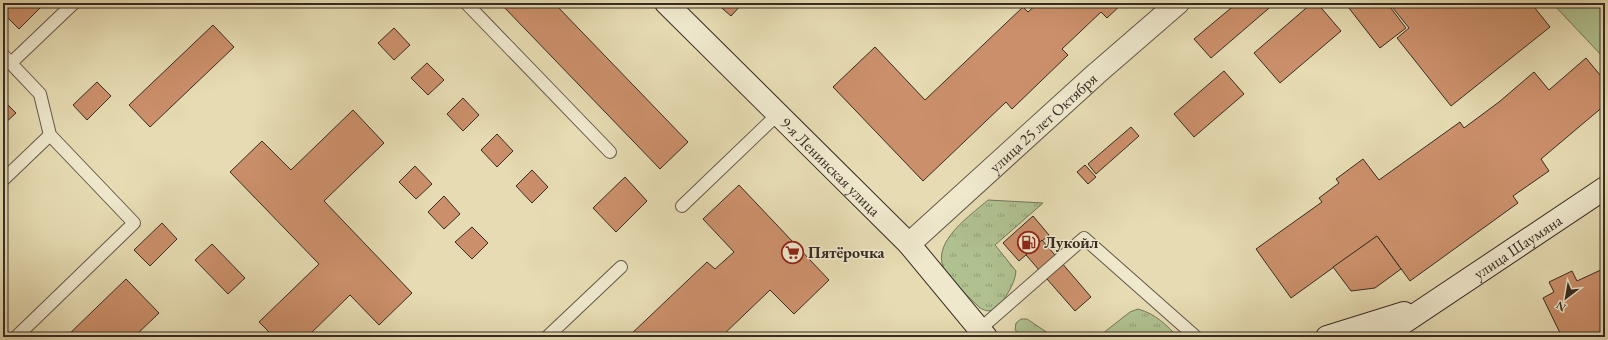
<svg xmlns="http://www.w3.org/2000/svg" width="1608" height="340" font-family="'EB Garamond',serif">
<style>
.grass{fill:url(#grass-tufts);stroke:#74765a}
.park{fill:#b0c190;stroke:#74765a}
.building{fill:#cb906b;stroke:#372c23}
.lines{fill:none;stroke-linecap:round;stroke-linejoin:round}
.lane-casing{stroke:#635847;stroke-width:14}
.street-casing{stroke:#635847;stroke-width:24}
.secondary-casing{stroke:#372c23;stroke-width:24}
.lane{stroke:#efe8cd;stroke-width:12}
.street{stroke:#efe8cd;stroke-width:22}
.secondary{stroke:#efe8cd;stroke-width:22}
.labels{text-anchor:middle;dominant-baseline:central;stroke-width:3;stroke-linejoin:round;paint-order:stroke}
.street-label{font-size:16px;fill:#372c23;stroke:#efe8cd}
.poi-label{font-size:16px;font-weight:bold;fill:#372c23;stroke:#efe8cd;text-anchor:start}
</style>
<defs>
<pattern id="grass-tufts" width="24" height="20" patternUnits="userSpaceOnUse"><rect width="24" height="20" fill="#b0c190"/><path d="M3 7l-1-3M5 7V3M7 7l1-3M15 17l-1-3M17 17v-4M19 17l1-3" fill="none" stroke="#909d75"/></pattern>
</defs>
<rect width="100%" height="100%" fill="#e6dbb2"/>
<filter id="stains"><feTurbulence type="fractalNoise" baseFrequency=".005" numOctaves="4"/><feColorMatrix values="0 0 0 0 .2 0 0 0 0 .09 0 0 0 0 .02 0 0 0 .5 -.17"/></filter>
<radialGradient id="worn" r=".72"><stop offset=".6" stop-color="#630" stop-opacity="0"/><stop offset="1" stop-color="#630" stop-opacity=".3"/></radialGradient>
<g class="grass">
<path d="M988 200 1043 203 995 245 1016 271C1016 282 1003 305 992 310 988 312 984 310 980 308 969 297 956 286 947 274 926 245 970 216 988 200Z"/>
<path d="M1138 309C1156 314 1166 325 1178 337H1098L1130 312Z"/>
<path d="M1021 319H1027L1054 337H1025L1015 330 1016 323Z"/>
</g>
<path class="park" d="M1552 3H1605V59Z"/>
<g class="building">
<path d="M3 3H45L19 29 3 13Z"/>
<path d="M500 3H554L688 142 660 169Z"/>
<path d="M716 3H743L731 16Z"/>
<path d="M1038 3H1123L1107 18 1101 12 1062 49 1068 55 1012 109 1006 102 923 181 833 87 875 47 925 100 1023 7 1028 12Z"/>
<path d="M1237 3H1275L1211 58 1194 39Z"/>
<path d="M1312 3H1317L1341 31 1280 83 1254 53Z"/>
<path d="M1345 3H1387L1406 28 1380 48Z"/>
<path d="M1389 3H1531L1550 27 1451 106 1397 38 1409 28Z"/>
<path d="M213 25 234 47 150 127 129 105Z"/>
<path d="M394 28 410 45 394 60 378 43Z"/>
<path d="M1586 58 1605 81V105L1541 159 1549 171 1513 196 1518 203 1410 281 1377 236 1291 298 1256 249 1322 202 1319 198 1339 183 1336 179 1363 159 1379 180 1460 122 1464 128 1499 102 1534 72 1549 90Z"/>
<path d="M427 63 444 80 428 95 411 78Z"/>
<path d="M1224 71 1244 94 1194 137 1174 114Z"/>
<path d="M97 82 111 96 87 120 73 105Z"/>
<path d="M463 98 479 115 463 131 447 114Z"/>
<path d="M3 100 16 113 3 125Z"/>
<path d="M353 110 384 143 324 201 412 293 379 325 350 295 307 337H274L259 322 319 264 230 172 262 141 291 170Z"/>
<path d="M1131 127 1139 136 1096 174 1088 164Z"/>
<path d="M497 134 513 151 497 167 481 150Z"/>
<path d="M1085 165 1096 177 1088 184 1077 172Z"/>
<path d="M415 166 432 184 416 199 399 182Z"/>
<path d="M532 170 548 187 532 203 516 186Z"/>
<path d="M625 177 647 201 616 232 593 208Z"/>
<path d="M739 185 829 280 794 314 770 290 721 337H628L707 262 715 269 734 252 703 219Z"/>
<path d="M444 196 460 214 444 229 428 212Z"/>
<path d="M1033 216 1049 235 1019 261 1003 243Z"/>
<path d="M162 223 177 239 150 266 134 250Z"/>
<path d="M472 227 488 243 472 259 455 242Z"/>
<path d="M1377 236 1401 269 1375 288 1351 291 1333 267Z"/>
<path d="M1042 240 1091 297 1075 311 1026 255Z"/>
<path d="M212 244 245 278 228 294 195 260Z"/>
<path d="M1605 268V337H1562L1543 298 1554 292 1549 282 1572 271 1577 281Z"/>
<path d="M126 279 159 313 134 337H66Z"/>
</g>
<g class="lines">
<defs>
<g id="lane">
<path d="M466 3 610 152"/>
<path d="M3 55 40 94 50 135 134 223 16 337"/>
<path d="M11 63 74 3"/>
<path d="M3 180 50 135"/>
<path d="M682 206 778 114"/>
<path d="M980 329 1084 238 1196 337"/>
<path d="M547 337 621 267"/>
</g>
<g id="street">
<path id="s1" d="M909 244 1096 74 1178 3"/>
</g>
<g id="secondary">
<path id="s2" d="M666 3 909 244 986 337"/>
<path d="M1327 337 1404 313"/>
<path id="s3" d="M1382 337 1605 188"/>
</g>
</defs>
<use href="#lane" class="lane-casing"/>
<use href="#street" class="street-casing"/>
<use href="#secondary" class="secondary-casing"/>
<use href="#lane" class="lane"/>
<use href="#street" class="street"/>
<use href="#secondary" class="secondary"/>
</g>
<defs>
<symbol id="fuel-ring" viewBox="-11 -11 22 22"><circle r="9.5" fill="#efe8cd" stroke="#8f2418" stroke-width="1.5"/><path d="M-5.5-6h7V0h2V4h1.3V-2.5L3-4.5l.8-.8L6-3V5H2.5V1h-1V6h-7ZM-4.2-4.7v3.2H.2V-4.7Z" fill="#8f2418"/></symbol>
<symbol id="supermarket-ring" viewBox="-11 -11 22 22"><circle r="9.5" fill="#efe8cd" stroke="#8f2418" stroke-width="1.5"/><path d="M-6-5.5h2.5l.6 2H6L4.5 2H-2.5L-4.4-4H-6ZM-1.5 3.2a1.3 1.3 0 1 0 .1 0ZM3 3.2a1.3 1.3 0 1 0 .1 0Z" fill="#8f2418"/></symbol>
</defs>
<g fill-rule="evenodd">
<use href="#fuel-ring" x="1016" y="230" width="25" height="25"/>
<use href="#supermarket-ring" x="780" y="240" width="25" height="25"/>
</g>
<g class="labels">
<g class="street-label">
<text stroke="none"><textPath href="#s1" startOffset="181">улица 25 лет Октября</textPath></text>
<text stroke="none"><textPath href="#s2" startOffset="232">9-я Ленинская улица</textPath></text>
<text stroke="none"><textPath href="#s3" startOffset="163">улица Шаумяна</textPath></text>
</g>
<g class="poi-label">
<text x="1044" y="242">Лукойл</text>
<text x="808" y="252">Пятёрочка</text>
</g>
</g>
<rect width="1608" height="340" fill="none" stroke="#e6dbb2" stroke-width="16"/>
<rect x="4" y="4" width="1600" height="332" fill="none" stroke="#372c23" stroke-width="2"/>
<rect x="8" y="8" width="1592" height="324" fill="none" stroke="#372c23"/>
<g transform="translate(1566 298) rotate(211)" stroke="#efe8cd" stroke-width="3" paint-order="stroke">
<path d="M0-3L7 15L0 10L-7 15Z" fill="#372c23"/>
<text y="-6" font-size="11" font-weight="bold" text-anchor="middle" fill="#372c23">N</text>
</g>
<rect width="100%" height="100%" filter="url(#stains)"/>
<rect width="100%" height="100%" fill="url(#worn)"/>
</svg>
